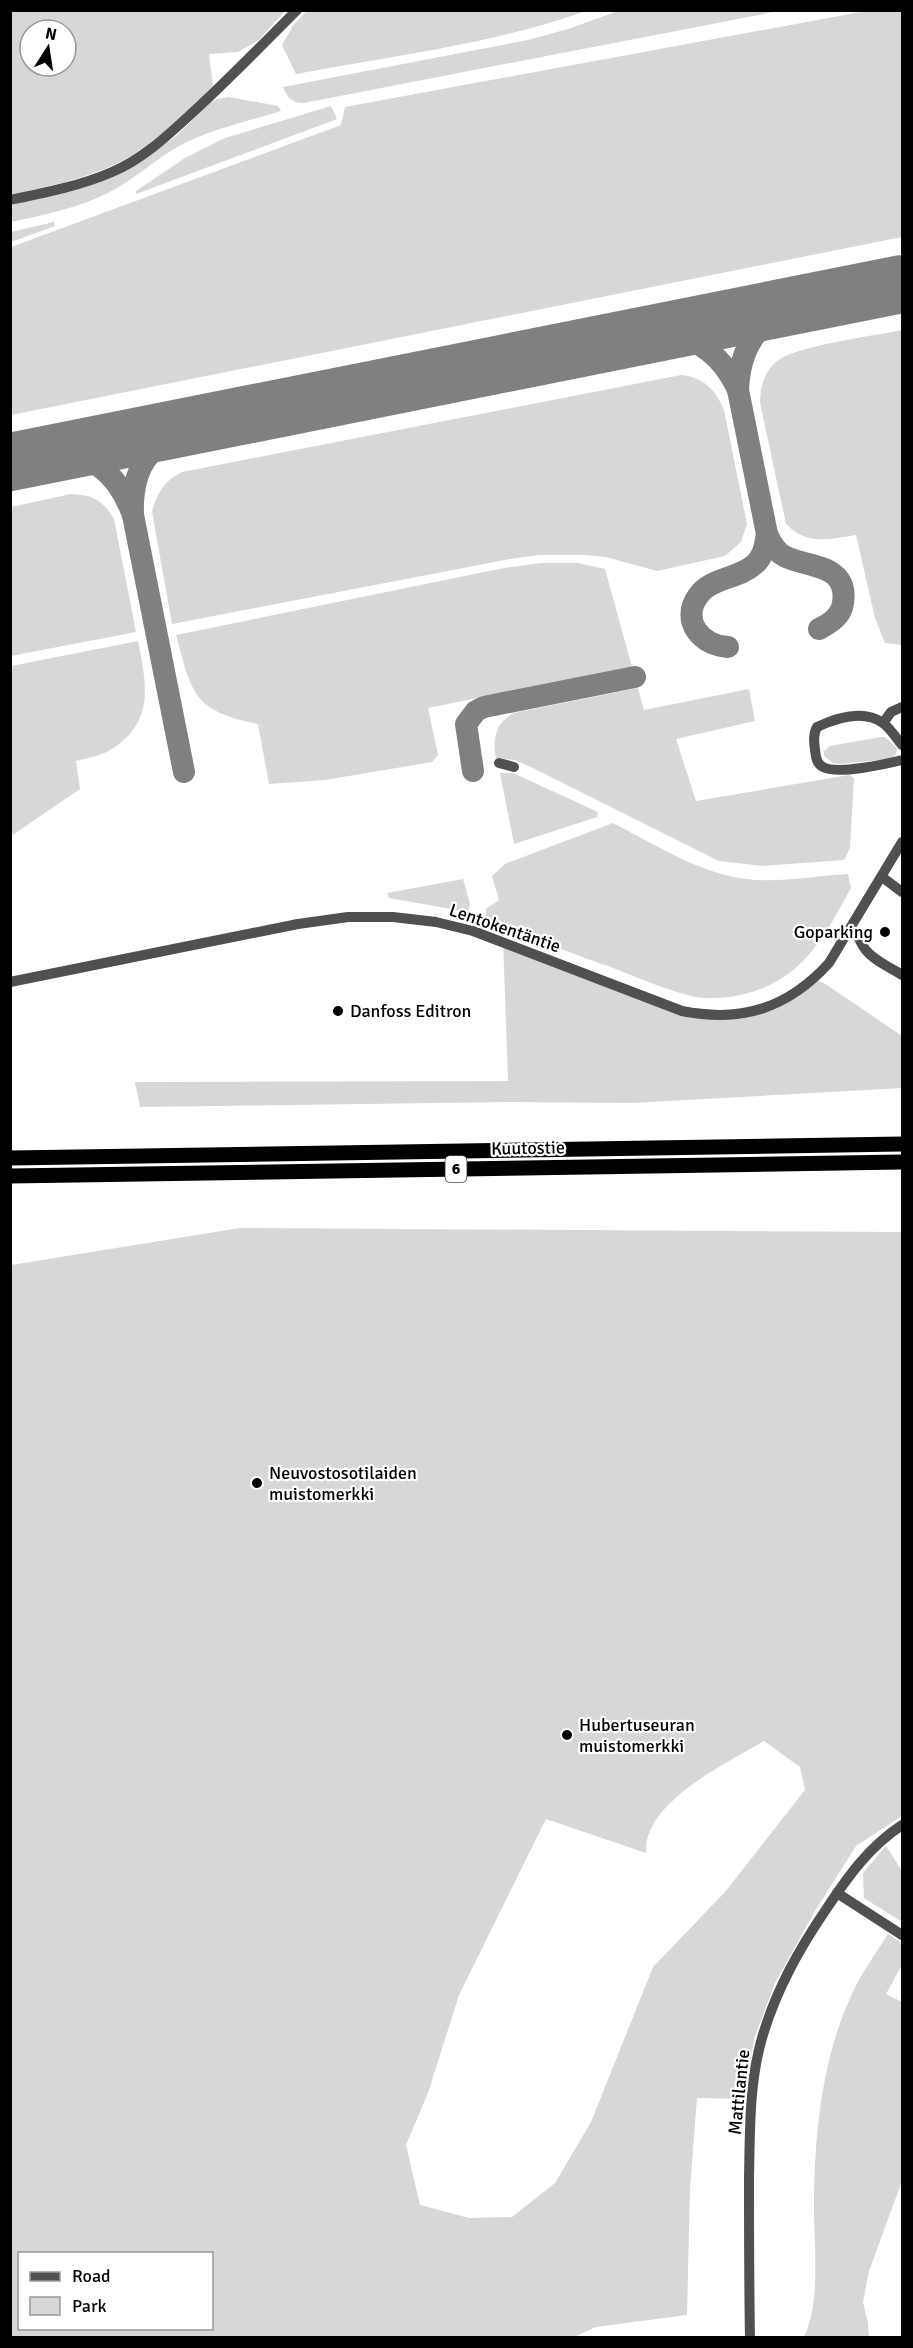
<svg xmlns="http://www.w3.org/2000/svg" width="913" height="2348" font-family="Signika,sans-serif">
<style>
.green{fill:#d7d7d7;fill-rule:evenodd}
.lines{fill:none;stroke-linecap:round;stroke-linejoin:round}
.taxiway{stroke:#808080;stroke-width:22}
.runway{stroke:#808080;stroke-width:58}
.minor{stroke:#505050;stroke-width:10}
.highway{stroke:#000;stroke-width:15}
.poi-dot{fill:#000;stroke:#fff;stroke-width:2}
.labels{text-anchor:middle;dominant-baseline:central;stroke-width:4.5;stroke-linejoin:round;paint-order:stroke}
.shield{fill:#fff;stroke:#4c4c4c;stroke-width:1.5}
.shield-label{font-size:16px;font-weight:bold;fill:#000}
.street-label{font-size:18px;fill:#000;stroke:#fff}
.poi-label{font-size:18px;fill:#000;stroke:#fff;text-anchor:start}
</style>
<rect width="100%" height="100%" fill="#fff"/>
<g class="green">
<path d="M10 11H285L259 40 238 52 209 54 213 86C191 107 169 130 144 147 105 176 56 184 11 195ZM30 30H66V66H30Z"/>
<path d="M307 11V10L586 11C493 44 392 56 296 74L282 45 294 24Z"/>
<path d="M618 11H779L304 103C291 103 288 98 283 87L528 40 568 29Z"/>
<path d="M866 11H902V237L11 415V247L341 125 345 107Z"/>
<path d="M229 97 278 106 281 111C249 121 212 129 181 145 155 159 134 180 108 193 78 208 43 215 11 222L10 205 80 188 137 164 176 136 210 103 217 99Z"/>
<path d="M331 106 337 119 136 194V191L185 158 225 138Z"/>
<path d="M54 222 55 226 11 242V232Z"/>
<path d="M902 330V645L885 643 875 618 856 535C829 539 807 546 786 524L760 403C760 386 765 369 780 359 802 345 874 336 902 330Z"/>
<path d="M681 375C703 377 716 390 724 410L747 524 741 542 725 556 657 571 606 557 585 555H539L510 559 172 624 152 512C157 493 164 481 182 472Z"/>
<path d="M71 494C92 495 103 500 114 519L136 632 11 656V507Z"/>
<path d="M541 563H578L605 569 632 667 428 708 438 755 432 762 325 780 269 784 258 724C193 711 192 694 176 635L504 568Z"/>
<path d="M138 641C146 681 155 720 115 747 104 755 89 758 76 761L80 789 11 836V666Z"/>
<path d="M638 688 644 710 749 689 755 721 676 739 696 801 849 775 854 778 850 848 844 860 762 866 719 861 535 769 515 760 496 758C492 739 496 722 514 713Z"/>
<path d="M881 737H885L897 748 896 754 890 759 839 764 833 763 824 756V751L830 746Z"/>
<path d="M500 773H513L598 812 597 817 514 844Z"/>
<path d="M613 823C652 843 691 868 734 877 770 885 812 876 848 874L851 888C824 937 803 979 745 994 728 998 708 1000 691 996 664 989 639 978 613 968 570 952 526 938 486 916V909L499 900 492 876 505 864Z"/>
<path d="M463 879 470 904 468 912 389 898 387 893Z"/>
<path d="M503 941 682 1011 747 1013 814 979 824 983 902 1036V1088L631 1103 508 1102 140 1107 135 1082 508 1081Z"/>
<path d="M240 1228 902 1232V1816L856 1846 815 1911 775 1983 754 2039 745 2099 697 2098 690 2188 687 2315 596 2327 572 2338 11 2337V1265ZM764 1741 800 1767 805 1790 725 1892 653 1967 591 2122 555 2183 512 2217 469 2218 420 2205 406 2145 428 2093 459 1995 546 1819 646 1853C643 1802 727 1763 764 1741ZM20 2254H212V2328H20Z"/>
<path d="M886 1846 902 1871V1922L864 1898 863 1873Z"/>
<path d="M888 1934 902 1943V1965L886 1994 902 2002V2181L869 2271 863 2302 868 2323 869 2337H804C822 2300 813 2239 814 2197 815 2129 823 2054 853 1992 862 1972 876 1953 888 1934Z"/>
</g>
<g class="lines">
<g class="taxiway">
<path d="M649 334C692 333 720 351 738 390 740 347 756 324 795 305"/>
<path d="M738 390 767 534C771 543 775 551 784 556 807 568 849 563 843 603 841 617 830 623 819 629"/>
<path d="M43 455C91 450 117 472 133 515 131 461 153 442 201 424"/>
<path d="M133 515 184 772"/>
<path d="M728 647C702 646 680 621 698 596 711 577 739 579 755 564 764 556 765 545 767 534"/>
<path d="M473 771 466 724 476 711 484 707 635 677"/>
</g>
<path class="runway" d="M10 462 902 284"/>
<g class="minor">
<path d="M10 200C44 193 80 186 112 172 143 159 168 135 192 113 228 80 262 45 297 10"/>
<path d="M883 723 891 712 902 707"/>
<path d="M902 745C896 738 890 728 883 723 863 709 836 718 817 727 813 734 814 742 815 750 816 757 816 763 823 767 837 775 886 764 902 760"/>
<path d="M499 763 514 767"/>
<path d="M882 877 902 892"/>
<path d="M851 928C859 934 859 941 865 949 873 960 891 968 902 975"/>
<path d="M10 982 298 924 348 917H393L436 922 473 931 682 1011C742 1023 788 1008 829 963L902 842"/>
<path d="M837 1893 902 1935"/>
<path d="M750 2338C749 2284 749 2231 749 2178 750 2131 749 2083 762 2038 776 1990 799 1949 827 1908 849 1875 869 1847 902 1825"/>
</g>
<g class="highway">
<path d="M10 1158 902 1144"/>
<path d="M10 1176 902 1162"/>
</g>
</g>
<g class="poi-dot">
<circle cx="885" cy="932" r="6"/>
<circle cx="338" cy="1011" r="6"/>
<circle cx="257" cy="1483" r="6"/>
<circle cx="567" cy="1735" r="6"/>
</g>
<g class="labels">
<rect class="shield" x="445.5" y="1156" width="21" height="26" rx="4.5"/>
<g class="shield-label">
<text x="456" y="1169">6</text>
</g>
<g class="street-label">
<text transform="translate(505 928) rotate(19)">Lentokentäntie</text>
<text transform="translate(528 1148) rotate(-1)">Kuutostie</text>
<text transform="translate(739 2092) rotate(-84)">Mattilantie</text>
</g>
<g class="poi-label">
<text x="873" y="932" text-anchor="end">Goparking</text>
<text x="350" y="1011">Danfoss Editron</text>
<text x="269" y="1473">Neuvostosotilaiden<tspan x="269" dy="21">muistomerkki</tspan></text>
<text x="579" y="1725">Hubertuseuran<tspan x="579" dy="21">muistomerkki</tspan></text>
</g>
</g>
<rect width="913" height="2348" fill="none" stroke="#000000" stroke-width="24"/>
<rect x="18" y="2252" width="195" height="78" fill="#ffffff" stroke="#999999" stroke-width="1.5"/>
<rect x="30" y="2272" width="30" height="9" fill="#505050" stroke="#999999" stroke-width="1.5"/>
<text x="72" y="2282" font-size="18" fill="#000000">Road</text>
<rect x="30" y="2297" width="30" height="18" fill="#d7d7d7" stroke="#999999" stroke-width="1.5"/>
<text x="72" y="2312" font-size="18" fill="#000000">Park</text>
<g transform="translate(48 48) rotate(12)"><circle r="28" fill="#ffffff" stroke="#999999" stroke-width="1.5"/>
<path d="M0-4.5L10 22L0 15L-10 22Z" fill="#000000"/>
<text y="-9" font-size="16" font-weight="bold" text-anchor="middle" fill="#000000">N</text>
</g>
</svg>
